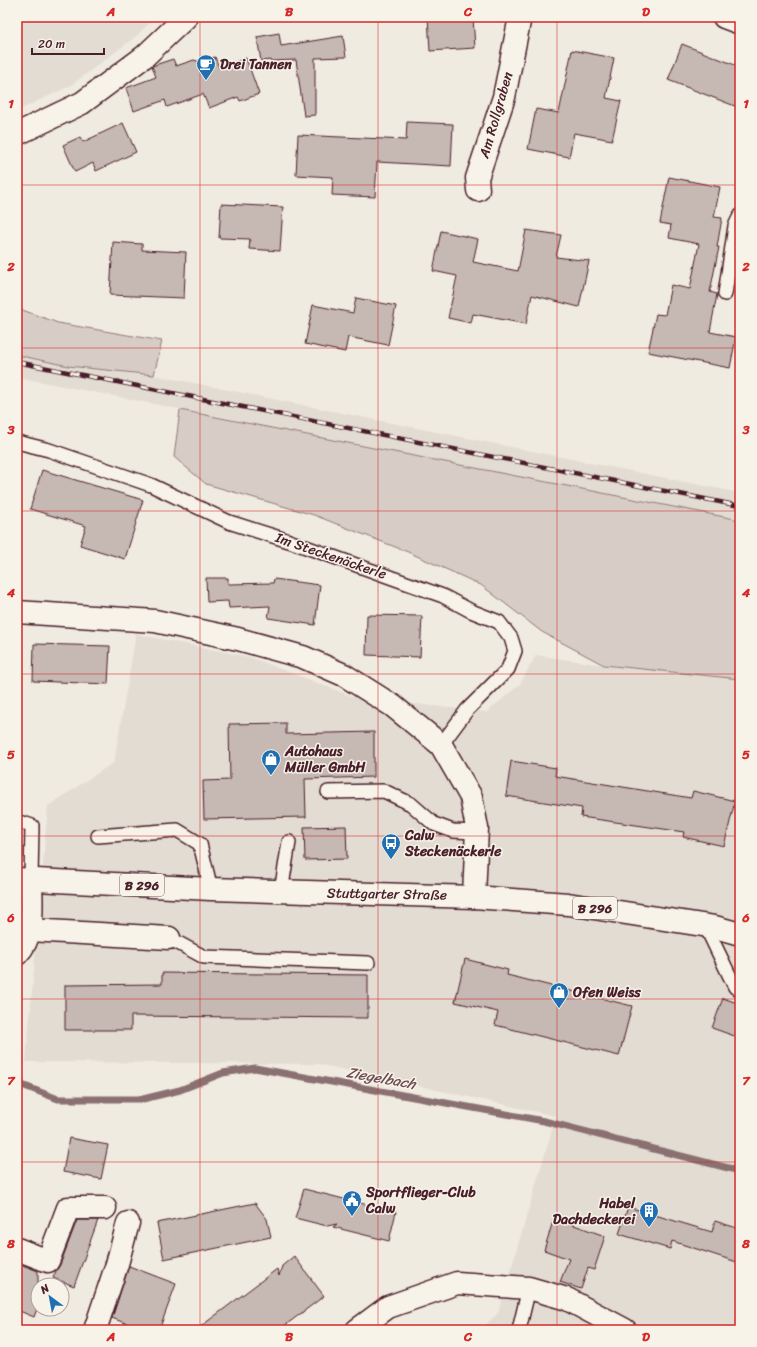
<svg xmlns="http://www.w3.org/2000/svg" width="757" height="1347" font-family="Sriracha,sans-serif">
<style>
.built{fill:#e3dcd2}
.green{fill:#d8cdc6;stroke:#917678}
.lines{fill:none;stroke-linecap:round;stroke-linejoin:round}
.stream{stroke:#8b6f72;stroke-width:7}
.building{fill:#c6b8b3;stroke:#4a1f2b}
.lane-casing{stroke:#4a1f2b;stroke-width:16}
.street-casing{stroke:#4a1f2b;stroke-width:25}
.primary-casing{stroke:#4a1f2b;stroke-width:25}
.lane{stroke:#f7f3e8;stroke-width:13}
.street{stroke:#f7f3e8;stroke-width:22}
.primary{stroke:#f7f3e8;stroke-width:22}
.rail-casing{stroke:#4a1f2b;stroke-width:4.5}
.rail{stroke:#f7f3e8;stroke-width:3;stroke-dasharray:9;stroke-linecap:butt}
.grid{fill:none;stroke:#d62828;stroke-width:1;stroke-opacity:0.55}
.labels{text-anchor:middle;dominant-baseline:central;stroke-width:3;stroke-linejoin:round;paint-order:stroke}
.shield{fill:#f7f3e8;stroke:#7e5f64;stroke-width:1}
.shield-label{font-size:13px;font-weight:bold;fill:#4a1f2b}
.poi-label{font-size:14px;font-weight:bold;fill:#4a1f2b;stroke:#f7f3e8;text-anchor:start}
.street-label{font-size:14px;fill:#4a1f2b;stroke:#f7f3e8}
.water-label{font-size:15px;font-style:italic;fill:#704e55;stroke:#f7f3e8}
.neatline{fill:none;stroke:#d62828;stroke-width:1.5}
.grid-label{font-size:13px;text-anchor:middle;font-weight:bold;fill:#d62828}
</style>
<rect width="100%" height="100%" fill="#f0ebe0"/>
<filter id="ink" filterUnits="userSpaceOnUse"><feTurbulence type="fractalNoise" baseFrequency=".025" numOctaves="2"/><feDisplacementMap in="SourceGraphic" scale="8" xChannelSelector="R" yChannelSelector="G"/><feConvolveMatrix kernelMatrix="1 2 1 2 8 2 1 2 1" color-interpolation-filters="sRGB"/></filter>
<g filter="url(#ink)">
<g class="built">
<path d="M17 17H106L152 21 134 38 70 86 17 111Z"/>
<path d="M17 355 68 366 154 375 740 493V520L17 377Z"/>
<path d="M136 634 250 657 354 697 487 712 520 684 536 655 604 665 740 679V1330H480L498 1313 556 1116 318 1064 26 1062 48 806 114 762Z"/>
</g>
<g class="green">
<path d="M17 308 58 323 162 341 154 375 68 366 17 355Z"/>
<path d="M180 410 740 520V679L604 665 542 632 481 585 408 552 314 515 206 484 174 457Z"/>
</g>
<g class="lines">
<path class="stream" d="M17 1083 58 1099H143L180 1090 223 1073 255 1068 544 1121 740 1171"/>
</g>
<g class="building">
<path d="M428 17H473L475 48 430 51Z"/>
<path d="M279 33 281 46 343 36 346 57 315 58V115L304 116 296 60 271 61V60L261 61 257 37Z"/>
<path d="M682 44 740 67V108L668 80Z"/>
<path d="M572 50 614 58 606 98 621 101 612 140 574 133 569 157 528 149 536 109 559 113Z"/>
<path d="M215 57 219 68 246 58 259 94 240 101 238 97 209 108 203 94 167 107 165 100 134 111 126 88 156 77 152 66 173 59 176 66 194 60 200 62Z"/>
<path d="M407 122 453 124 451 166 377 162 375 197 332 195 333 177 296 175 298 135 406 140Z"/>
<path d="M123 123 136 152 96 171 93 163 75 172 63 145 80 137 83 142Z"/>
<path d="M669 177 720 187 714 217 722 218 717 247H719L710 292 717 294 710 332 736 337 730 368 648 352 656 314 665 315 671 285 690 289 699 244 669 238 671 225 660 223Z"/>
<path d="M221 204 283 207 280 251 249 249 250 239 219 238Z"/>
<path d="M526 230 561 235 556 257 589 261 579 307 532 295 526 324 473 314 471 323 448 318 457 276 433 271 441 231 478 239 473 262 518 271Z"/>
<path d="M113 242 142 244V250L186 252 184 298 110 295Z"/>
<path d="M356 298 396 306 388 345 348 337 345 352 305 344 313 305 353 313Z"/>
<path d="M42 470 143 500 125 559 80 545 86 526 30 509Z"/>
<path d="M206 578H228V584L273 583 274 579 320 585 315 625 268 618 270 606 229 608 228 601 207 602Z"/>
<path d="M367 615 422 616 420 657 366 655Z"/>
<path d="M34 644 110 646 108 684 33 681Z"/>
<path d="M286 723V734L374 732V777L305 779 306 817 204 819 203 781 230 780 229 724Z"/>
<path d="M511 761 556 768 555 776 691 798 693 791 735 801 724 846 683 837 684 832 581 817 582 808 506 796Z"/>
<path d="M346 826 347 859 305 860 304 827Z"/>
<path d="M465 959 508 970 507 975 632 1006 619 1056 495 1025 498 1012 455 1002Z"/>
<path d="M162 973 368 975V1018L131 1016V1030H65V985L162 984Z"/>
<path d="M723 998 740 1004V1038L712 1028Z"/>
<path d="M69 1138 108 1145 101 1179 63 1172Z"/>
<path d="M304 1189 396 1212 389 1241 333 1227 337 1224 327 1226 295 1218Z"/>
<path d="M255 1203 267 1219 271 1237 164 1259 157 1223Z"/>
<path d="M628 1207 712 1232 715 1221 740 1229V1263L672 1241 670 1249 619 1234Z"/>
<path d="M554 1218 605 1236 594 1270 588 1268 581 1289 560 1282 569 1259 544 1250Z"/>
<path d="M77 1220H98L74 1286 53 1278 56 1271 60 1265Z"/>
<path d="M294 1256 324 1296 279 1330H196L277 1269 279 1276 282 1266Z"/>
<path d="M17 1263 38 1271V1306L34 1317 17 1310Z"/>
<path d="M129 1266 176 1284 159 1330H143L112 1318Z"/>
</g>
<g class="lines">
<defs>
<g id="lane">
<path d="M725 294 735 226 740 216"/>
<path d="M17 442 49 450 151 485 229 522 289 541 443 596 471 611 499 622 511 638 515 651 508 669 467 710 441 745"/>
<path d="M328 792 384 791 411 804 434 824 453 831 477 832"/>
<path d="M17 823H23L32 826 31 879"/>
<path d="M98 836 177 830 200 844 211 889"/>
<path d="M281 892 289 842"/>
<path d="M705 925 735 987 740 989"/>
<path d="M169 938 204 957 368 963"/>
<path d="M519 1330 529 1288"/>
</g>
<g id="street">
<path d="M724 17 740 23"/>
<path d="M17 134 82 103 145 56 186 17"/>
<path d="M478 190 477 178 504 97 520 17"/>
<path d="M17 612 155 621 238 639 303 657 344 675 393 706 441 745 471 797 477 828 474 897"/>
<path d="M30 930 169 938"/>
<path d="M17 954C36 936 31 903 31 879"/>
<path d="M17 1249 48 1261 68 1208H105"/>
<path d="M95 1330 117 1264 128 1223"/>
<path d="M357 1330 388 1307 457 1283 529 1288 567 1299 625 1330"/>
</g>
<path id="primary" d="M17 879 211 889 474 897 568 904 715 927 740 934"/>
</defs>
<use href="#lane" class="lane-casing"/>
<use href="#street" class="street-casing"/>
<use href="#primary" class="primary-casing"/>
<use href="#lane" class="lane"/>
<use href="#street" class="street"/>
<use href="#primary" class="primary"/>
<defs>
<path id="rail" d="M17 362 740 506"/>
</defs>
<use href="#rail" class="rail-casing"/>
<use href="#rail" class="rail"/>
</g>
</g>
<path class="grid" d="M200 17V1330M378 17V1330M557 17V1330M17 185H740M17 348H740M17 511H740M17 674H740M17 836H740M17 999H740M17 1162H740"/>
<defs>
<symbol id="cafe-pin" viewBox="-11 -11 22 30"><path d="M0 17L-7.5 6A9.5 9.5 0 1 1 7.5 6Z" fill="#1f6fb2" stroke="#f7f3e8"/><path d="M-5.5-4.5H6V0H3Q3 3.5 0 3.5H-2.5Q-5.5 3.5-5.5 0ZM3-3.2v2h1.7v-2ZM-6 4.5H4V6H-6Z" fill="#fff"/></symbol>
<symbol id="shop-pin" viewBox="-11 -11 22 30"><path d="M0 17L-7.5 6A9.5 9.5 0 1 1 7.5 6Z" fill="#1f6fb2" stroke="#f7f3e8"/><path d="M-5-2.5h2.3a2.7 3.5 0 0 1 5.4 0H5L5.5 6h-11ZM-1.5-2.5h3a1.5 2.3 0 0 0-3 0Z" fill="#fff"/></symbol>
<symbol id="bus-pin" viewBox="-11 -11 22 30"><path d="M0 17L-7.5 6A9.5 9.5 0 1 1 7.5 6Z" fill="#1f6fb2" stroke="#f7f3e8"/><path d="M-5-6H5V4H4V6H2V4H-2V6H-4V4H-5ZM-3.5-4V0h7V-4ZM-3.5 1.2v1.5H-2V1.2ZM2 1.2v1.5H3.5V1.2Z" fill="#fff"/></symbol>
<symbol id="civic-pin" viewBox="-11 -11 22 30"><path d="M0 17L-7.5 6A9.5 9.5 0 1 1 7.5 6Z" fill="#1f6fb2" stroke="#f7f3e8"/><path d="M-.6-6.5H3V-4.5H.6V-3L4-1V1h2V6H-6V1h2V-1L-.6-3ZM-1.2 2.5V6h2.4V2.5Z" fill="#fff"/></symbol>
<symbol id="building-pin" viewBox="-11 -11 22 30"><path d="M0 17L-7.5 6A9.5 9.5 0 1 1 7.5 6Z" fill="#1f6fb2" stroke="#f7f3e8"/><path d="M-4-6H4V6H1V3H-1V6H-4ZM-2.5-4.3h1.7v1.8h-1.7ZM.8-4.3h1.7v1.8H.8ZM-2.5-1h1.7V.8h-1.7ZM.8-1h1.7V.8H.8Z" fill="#fff"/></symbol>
</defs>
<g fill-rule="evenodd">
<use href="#cafe-pin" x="195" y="53" width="22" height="30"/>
<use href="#shop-pin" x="260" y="748" width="22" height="30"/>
<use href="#bus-pin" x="380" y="832" width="22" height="30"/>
<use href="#shop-pin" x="548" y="981" width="22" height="30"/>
<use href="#civic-pin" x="341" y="1189" width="22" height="30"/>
<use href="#building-pin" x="638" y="1200" width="22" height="30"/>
</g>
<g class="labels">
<g class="shield">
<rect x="120" y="874" width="44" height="22" rx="3"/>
<rect x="573" y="897" width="44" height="22" rx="3"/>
</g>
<g class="shield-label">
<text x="142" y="885">B 296</text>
<text x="595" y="908">B 296</text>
</g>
<g class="poi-label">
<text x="220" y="64">Drei Tannen</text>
<text x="285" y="751">Autohaus<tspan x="285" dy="16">Müller GmbH</tspan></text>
<text x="405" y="835">Calw<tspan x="405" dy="16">Steckenäckerle</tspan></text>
<text x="573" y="992">Ofen Weiss</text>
<text x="366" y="1192">Sportflieger-Club<tspan x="366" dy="16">Calw</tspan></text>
<text x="635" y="1203" text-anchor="end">Habel<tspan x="635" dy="16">Dachdeckerei</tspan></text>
</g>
<g class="street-label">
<text transform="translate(496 115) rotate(-74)">Am Rollgraben</text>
<text transform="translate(331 556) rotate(19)">Im Steckenäckerle</text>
<text transform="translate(387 894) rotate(1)">Stuttgarter Straße</text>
</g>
<g class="water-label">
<text transform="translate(381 1078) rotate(10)">Ziegelbach</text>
</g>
</g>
<rect width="757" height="1347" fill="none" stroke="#f7f3e8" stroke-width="44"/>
<g transform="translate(50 1297) rotate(328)"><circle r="19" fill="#f7f3e8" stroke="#b29e9c"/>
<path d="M0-3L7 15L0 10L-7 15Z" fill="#1f6fb2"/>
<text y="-6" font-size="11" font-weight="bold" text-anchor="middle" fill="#4a1f2b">N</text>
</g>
<path d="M32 48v6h72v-6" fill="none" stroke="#4a1f2b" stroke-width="2"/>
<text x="38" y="48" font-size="12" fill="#4a1f2b" stroke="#f7f3e8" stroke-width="3" paint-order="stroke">20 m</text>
<rect x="22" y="22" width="713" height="1303" class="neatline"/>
<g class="grid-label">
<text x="111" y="16">A</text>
<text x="289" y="16">B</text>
<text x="468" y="16">C</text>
<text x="646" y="16">D</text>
<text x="11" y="108">1</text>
<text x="746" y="108">1</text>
<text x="11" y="271">2</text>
<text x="746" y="271">2</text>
<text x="11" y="434">3</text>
<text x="746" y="434">3</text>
<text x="11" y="597">4</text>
<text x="746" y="597">4</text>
<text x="11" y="759">5</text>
<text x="746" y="759">5</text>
<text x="11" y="922">6</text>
<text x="746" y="922">6</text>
<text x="11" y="1085">7</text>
<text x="746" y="1085">7</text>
<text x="11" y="1248">8</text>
<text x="746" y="1248">8</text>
<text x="111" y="1341">A</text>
<text x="289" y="1341">B</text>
<text x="468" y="1341">C</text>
<text x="646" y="1341">D</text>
</g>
</svg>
